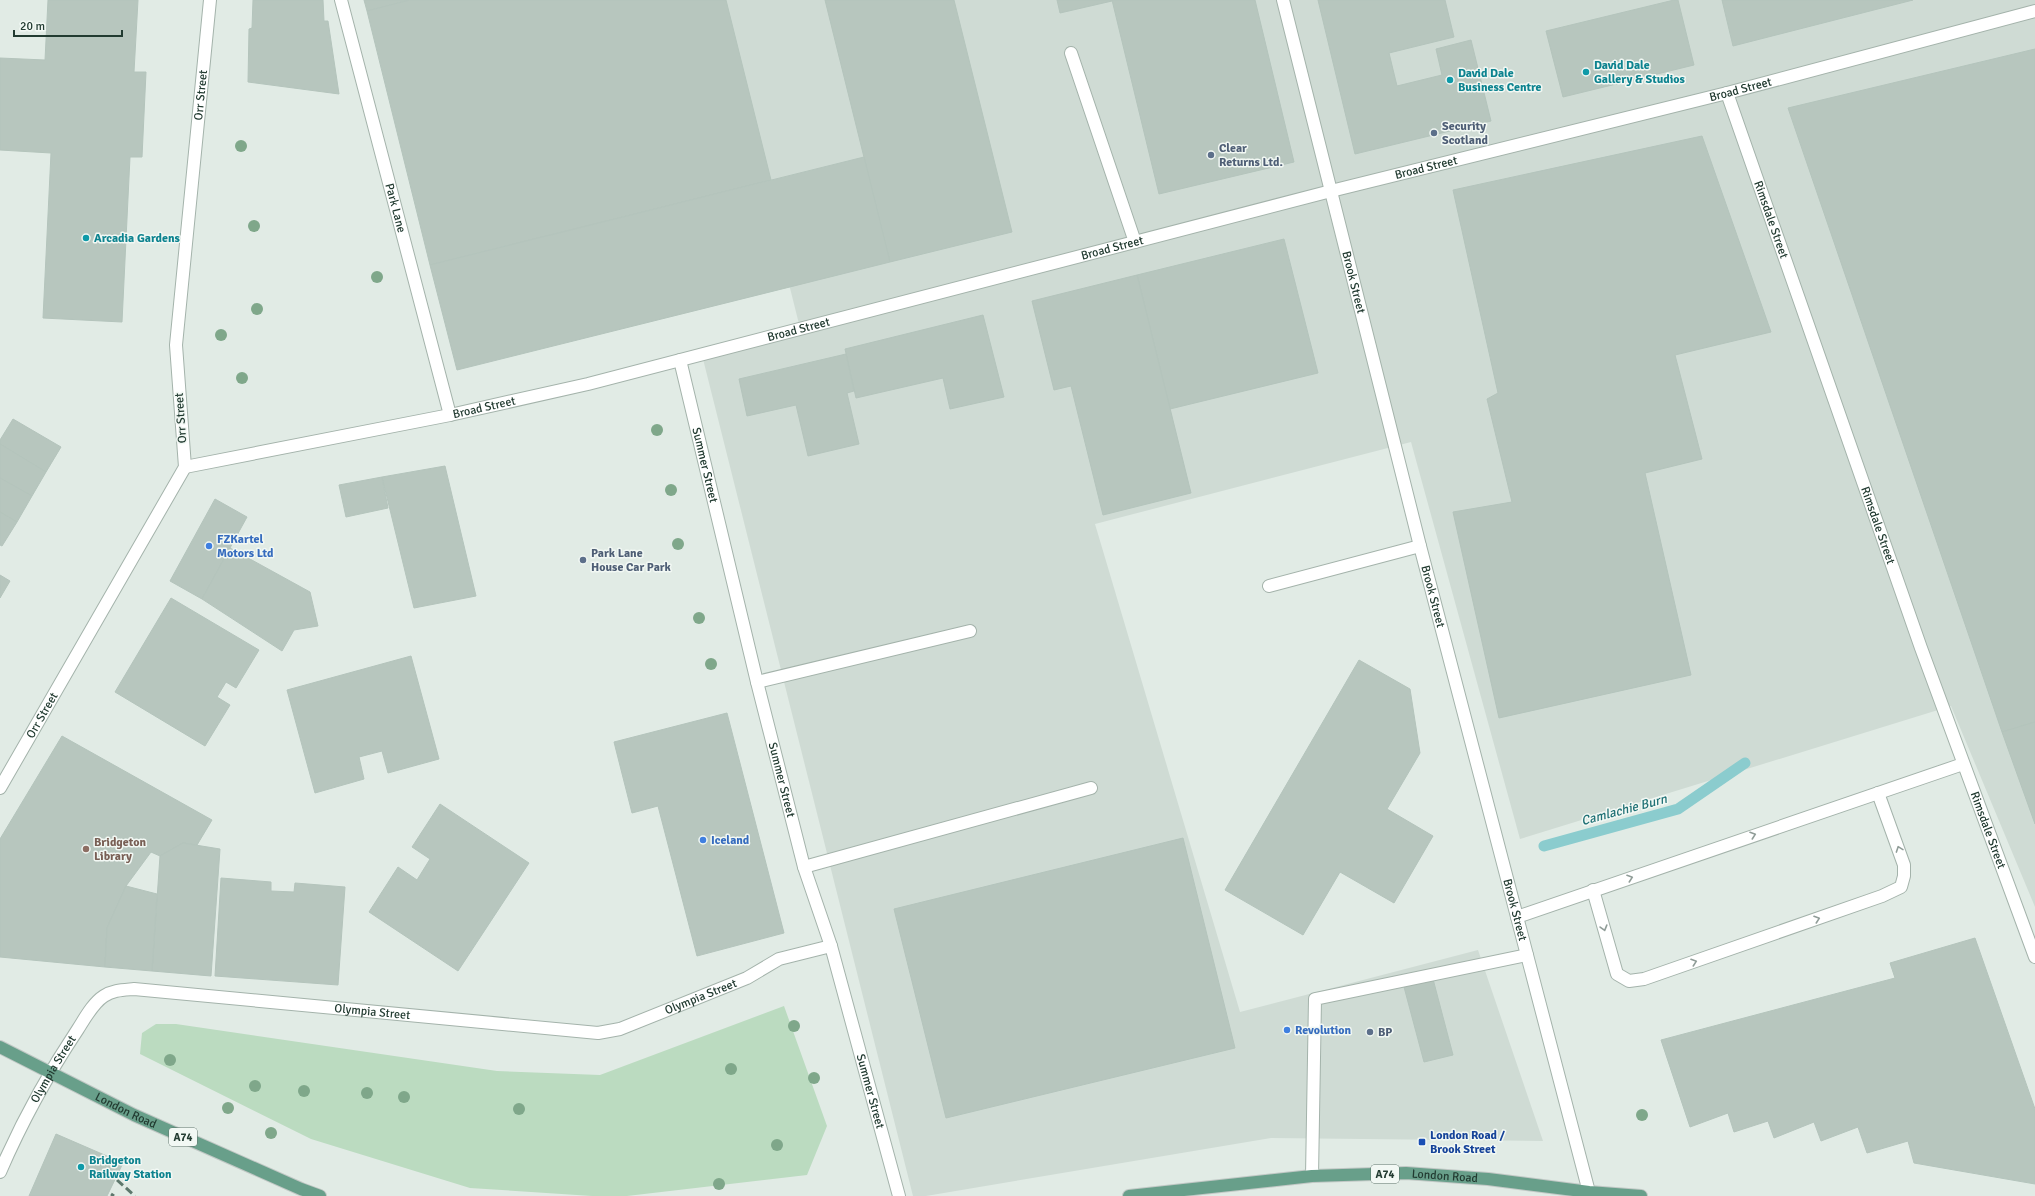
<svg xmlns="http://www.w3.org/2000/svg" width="2035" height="1196" font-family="Signika,sans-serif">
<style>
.built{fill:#cfdbd4}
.green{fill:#bbdbc0}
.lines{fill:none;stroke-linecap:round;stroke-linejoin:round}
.stream{stroke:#8bccce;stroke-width:11}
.building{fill:#b7c6be;stroke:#b4c4bc}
.minor-casing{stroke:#a4b3ab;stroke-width:14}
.major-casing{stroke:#c1c8c5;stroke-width:14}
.minor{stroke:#fff;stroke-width:12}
.major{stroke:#689f8a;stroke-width:12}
.rail{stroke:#5d776c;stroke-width:3;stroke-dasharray:8 4;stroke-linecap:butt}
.tree{fill:#7fa78a}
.oneway{stroke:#909d98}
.culture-dot{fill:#0f9aa8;stroke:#f2f8f4;stroke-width:1.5}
.service-dot{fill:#5c6f8a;stroke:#f2f8f4;stroke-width:1.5}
.shop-dot{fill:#3f7fe0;stroke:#f2f8f4;stroke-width:1.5}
.education-dot{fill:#8d6e63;stroke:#f2f8f4;stroke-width:1.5}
.transit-dot{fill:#1a4fb4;stroke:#f2f8f4;stroke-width:1.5}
.labels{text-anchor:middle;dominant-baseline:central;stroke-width:3;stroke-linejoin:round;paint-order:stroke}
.shield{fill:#f2f8f4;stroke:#60746c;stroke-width:1}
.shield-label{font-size:11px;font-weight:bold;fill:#223b31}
.culture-label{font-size:12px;font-weight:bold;fill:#0d838f;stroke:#f2f8f4;text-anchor:start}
.street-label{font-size:12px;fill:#223b31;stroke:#f2f8f4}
.service-label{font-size:12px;font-weight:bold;fill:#4e5e75;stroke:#f2f8f4;text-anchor:start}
.shop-label{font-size:12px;font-weight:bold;fill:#366cbe;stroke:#f2f8f4;text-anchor:start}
.education-label{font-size:12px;font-weight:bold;fill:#785e54;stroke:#f2f8f4;text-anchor:start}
.transit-label{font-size:12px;font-weight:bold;fill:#164399;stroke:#f2f8f4;text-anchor:start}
.water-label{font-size:13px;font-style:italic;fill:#1f7074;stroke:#f2f8f4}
</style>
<rect width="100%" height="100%" fill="#e1ebe5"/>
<path class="built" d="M718 0H2035V907L1951 706 1520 839 1411 442 1095 524 1240 1012 1478 950 1543 1141 1271 1138 926 1196H913L703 359 801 332Z"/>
<path class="green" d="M784 1006 827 1126 807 1175 627 1196H592L470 1188 311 1139 140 1054 142 1033 156 1024H176L497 1071 600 1075Z"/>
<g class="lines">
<path class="stream" d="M1544 846 1678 809 1745 763"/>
</g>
<g class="building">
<path d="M48 0H138L134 72H146L142 157H130L122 322 43 318 51 153 0 150V58L45 60Z"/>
<path d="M253 0H323L324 21H328L339 94 248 82 249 29 252 28Z"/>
<path d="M364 0H410L367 11Z"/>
<path d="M410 0H726L771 180 430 265 367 11Z"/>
<path d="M825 0H954L1012 232 890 262Z"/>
<path d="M1057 0H1112V1L1060 13Z"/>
<path d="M1255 0 1294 162 1159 194 1112 0Z"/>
<path d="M1318 0H1445L1454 37 1389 53 1397 86 1442 75 1436 49 1471 40 1491 121 1355 154Z"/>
<path d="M1674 0H1678L1694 65 1563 97 1546 31Z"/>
<path d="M1722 0H1913L1733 46Z"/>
<path d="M2035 49V722L2002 732 1788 108Z"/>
<path d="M1702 136 1771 332 1675 355 1702 459 1645 473 1691 675 1499 718 1453 512 1512 502 1487 399 1498 393 1453 190Z"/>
<path d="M864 157 890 262 457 370 430 265Z"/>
<path d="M1284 239 1318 373 1170 409 1137 275Z"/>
<path d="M1137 275 1191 493 1103 515 1071 386 1054 390 1032 301Z"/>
<path d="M983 315 1004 397 950 409 943 378 856 398 845 349Z"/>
<path d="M846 354 854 391 847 393 859 444 808 456 796 405 747 416 739 379Z"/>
<path d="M13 419 61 447 46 472 0 444V440Z"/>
<path d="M0 444 46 472 32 496 0 478Z"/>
<path d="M445 466 476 596 414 608 382 477Z"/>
<path d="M382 477 388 508 346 517 339 485Z"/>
<path d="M0 478 32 496 17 522 0 512Z"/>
<path d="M215 499 247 517 202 599 170 581Z"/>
<path d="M0 512 17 522 2 546 0 545Z"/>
<path d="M230 548 310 592 318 626 294 630 282 651 202 599Z"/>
<path d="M0 575 10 581 0 598Z"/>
<path d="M171 598 259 650 236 688 226 682 217 697 230 705 205 746 115 692Z"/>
<path d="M411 656 439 759 388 773 382 751 359 757 364 779 315 793 287 690Z"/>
<path d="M1359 660 1410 689 1420 753 1387 809 1433 836 1394 903 1340 872 1303 935 1225 890Z"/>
<path d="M727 713 784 933 697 956 658 806 632 813 614 742Z"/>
<path d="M2035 722V824L2002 732Z"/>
<path d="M62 736 212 820 197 845 183 843 160 856 151 852 126 886 107 928 105 967 0 957V839Z"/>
<path d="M440 804 529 863 458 971 369 912 398 867 417 880 430 859 412 847Z"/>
<path d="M1183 838 1235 1048 946 1118 894 909Z"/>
<path d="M183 843 220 849 211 976 152 971 160 856Z"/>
<path d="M221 878 271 882V891L294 892 295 883 345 887 338 985 215 976Z"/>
<path d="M126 886 157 894 152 971 105 967 107 928Z"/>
<path d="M1975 938 2035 1109V1184L1914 1163 1908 1141 1867 1153 1858 1127 1821 1141 1814 1122 1774 1138 1768 1121 1734 1132 1728 1113 1690 1127 1661 1040 1895 978 1890 963Z"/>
<path d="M1433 979 1453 1055 1424 1062 1404 987Z"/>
<path d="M56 1134 123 1163 107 1196H29Z"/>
</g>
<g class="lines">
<defs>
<g id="minor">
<path id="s1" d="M341 0 450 415"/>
<path id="s2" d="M1283 0 1420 546 1589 1192"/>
<path d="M1071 53 1135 242"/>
<path id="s3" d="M1727 93 1921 648 2035 957"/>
<path id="s4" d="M680 360 757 682 804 867 831 946 899 1196"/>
<path id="s5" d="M185 467 450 415 588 384 1331 191 1727 93 2035 11"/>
<path d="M1269 586 1420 546"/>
<path d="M757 682 970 631"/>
<path id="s6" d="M0 788 185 467 176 345 210 0"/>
<path d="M804 867 1091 788"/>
<path d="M1593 890 1617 974 1629 981 1644 979 1882 896 1901 887 1904 876V865L1878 793"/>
<path d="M1517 917 1963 764"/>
<path id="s7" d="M0 1172C23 1119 46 1077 78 1029 85 1018 93 1003 104 996 113 990 123 990 134 989L598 1033 620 1029 747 978 779 959 831 946"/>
<path d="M1312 1176 1315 999 1527 955"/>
</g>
<g id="major">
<path id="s8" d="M0 1047 134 1115 301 1189 320 1196"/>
<path id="s9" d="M1129 1196 1312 1176 1406 1173 1488 1179 1589 1192 1641 1196"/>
</g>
</defs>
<use href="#minor" class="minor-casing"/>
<use href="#major" class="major-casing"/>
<use href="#minor" class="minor"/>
<use href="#major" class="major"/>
<g class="rail">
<path d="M117 1180 135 1196"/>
<path d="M111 1194 114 1196"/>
</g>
</g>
<g class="tree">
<circle cx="241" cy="146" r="6"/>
<circle cx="254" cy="226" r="6"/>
<circle cx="377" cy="277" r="6"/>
<circle cx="257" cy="309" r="6"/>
<circle cx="221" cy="335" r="6"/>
<circle cx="242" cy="378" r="6"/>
<circle cx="657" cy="430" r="6"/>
<circle cx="671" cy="490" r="6"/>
<circle cx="678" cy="544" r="6"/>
<circle cx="699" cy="618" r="6"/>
<circle cx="711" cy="664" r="6"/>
<circle cx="794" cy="1026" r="6"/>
<circle cx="170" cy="1060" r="6"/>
<circle cx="731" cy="1069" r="6"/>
<circle cx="814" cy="1078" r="6"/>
<circle cx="255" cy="1086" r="6"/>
<circle cx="304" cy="1091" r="6"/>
<circle cx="367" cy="1093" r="6"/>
<circle cx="404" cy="1097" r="6"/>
<circle cx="228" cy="1108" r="6"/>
<circle cx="519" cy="1109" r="6"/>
<circle cx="1642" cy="1115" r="6"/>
<circle cx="271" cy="1133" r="6"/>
<circle cx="777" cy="1145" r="6"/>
<circle cx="719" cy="1184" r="6"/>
</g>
<defs><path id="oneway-chevron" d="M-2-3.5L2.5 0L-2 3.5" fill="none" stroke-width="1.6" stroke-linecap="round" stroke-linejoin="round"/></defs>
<g class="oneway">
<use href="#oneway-chevron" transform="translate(1753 835) rotate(-19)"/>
<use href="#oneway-chevron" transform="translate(1899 849) rotate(-110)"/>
<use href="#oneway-chevron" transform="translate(1630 878) rotate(-19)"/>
<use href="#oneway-chevron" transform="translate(1817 919) rotate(-19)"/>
<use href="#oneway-chevron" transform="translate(1604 928) rotate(74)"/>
<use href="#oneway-chevron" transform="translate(1694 962) rotate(-19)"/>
</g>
<g class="culture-dot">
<circle cx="1586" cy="72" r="4"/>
<circle cx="1450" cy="80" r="4"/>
<circle cx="86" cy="238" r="4"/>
<circle cx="81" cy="1167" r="4"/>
</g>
<g class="service-dot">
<circle cx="1434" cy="133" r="4"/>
<circle cx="1211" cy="155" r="4"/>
<circle cx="583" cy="560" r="4"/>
<circle cx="1370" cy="1032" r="4"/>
</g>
<g class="shop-dot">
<circle cx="209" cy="546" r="4"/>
<circle cx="703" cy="840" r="4"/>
<circle cx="1287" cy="1030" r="4"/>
</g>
<circle class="education-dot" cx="86" cy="849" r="4"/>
<rect class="transit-dot" x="1418" y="1138" width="8" height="8" rx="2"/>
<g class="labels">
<g class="shield">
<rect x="169" y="1128" width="28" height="18" rx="3"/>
<rect x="1371" y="1165" width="28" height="18" rx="3"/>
</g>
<g class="shield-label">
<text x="183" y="1137">A74</text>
<text x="1385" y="1174">A74</text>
</g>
<g class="culture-label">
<text x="1594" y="65">David Dale<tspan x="1594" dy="14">Gallery &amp; Studios</tspan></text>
<text x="1458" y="73">David Dale<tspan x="1458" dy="14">Business Centre</tspan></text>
<text x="94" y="238">Arcadia Gardens</text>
<text x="89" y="1160">Bridgeton<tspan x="89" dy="14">Railway Station</tspan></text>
</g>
<g class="street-label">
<text stroke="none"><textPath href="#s5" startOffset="1601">Broad Street</textPath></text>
<text stroke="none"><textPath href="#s6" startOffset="744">Orr Street</textPath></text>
<text stroke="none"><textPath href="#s5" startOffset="1277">Broad Street</textPath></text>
<text stroke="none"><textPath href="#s1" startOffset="215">Park Lane</textPath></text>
<text stroke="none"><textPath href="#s3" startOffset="134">Rimsdale Street</textPath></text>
<text stroke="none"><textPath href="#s5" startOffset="953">Broad Street</textPath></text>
<text stroke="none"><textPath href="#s2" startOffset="291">Brook Street</textPath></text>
<text stroke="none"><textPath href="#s5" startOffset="629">Broad Street</textPath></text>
<text stroke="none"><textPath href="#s5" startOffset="305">Broad Street</textPath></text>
<text transform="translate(181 418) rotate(-94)">Orr Street</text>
<text stroke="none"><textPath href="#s4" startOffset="108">Summer Street</textPath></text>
<text stroke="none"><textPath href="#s3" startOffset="458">Rimsdale Street</textPath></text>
<text stroke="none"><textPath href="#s2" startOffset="615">Brook Street</textPath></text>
<text stroke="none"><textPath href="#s6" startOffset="84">Orr Street</textPath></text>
<text stroke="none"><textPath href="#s4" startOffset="432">Summer Street</textPath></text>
<text stroke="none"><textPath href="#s3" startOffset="782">Rimsdale Street</textPath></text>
<text stroke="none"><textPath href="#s2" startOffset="939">Brook Street</textPath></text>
<text stroke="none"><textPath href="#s7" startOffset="812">Olympia Street</textPath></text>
<text stroke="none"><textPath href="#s7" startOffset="476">Olympia Street</textPath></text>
<text stroke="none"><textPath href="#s7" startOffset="116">Olympia Street</textPath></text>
<text stroke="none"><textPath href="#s4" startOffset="756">Summer Street</textPath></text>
<text stroke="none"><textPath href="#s8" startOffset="141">London Road</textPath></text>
<text stroke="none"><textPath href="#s9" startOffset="317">London Road</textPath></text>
</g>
<g class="service-label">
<text x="1442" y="126">Security<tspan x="1442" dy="14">Scotland</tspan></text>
<text x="1219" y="148">Clear<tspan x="1219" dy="14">Returns Ltd.</tspan></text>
<text x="591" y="553">Park Lane<tspan x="591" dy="14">House Car Park</tspan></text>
<text x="1378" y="1032">BP</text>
</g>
<g class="shop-label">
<text x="217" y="539">FZKartel<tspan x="217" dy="14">Motors Ltd</tspan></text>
<text x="711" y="840">Iceland</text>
<text x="1295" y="1030">Revolution</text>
</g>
<g class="education-label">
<text x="94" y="842">Bridgeton<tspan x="94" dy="14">Library</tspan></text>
</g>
<g class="transit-label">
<text x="1430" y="1135">London Road /<tspan x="1430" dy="14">Brook Street</tspan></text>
</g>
<g class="water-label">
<text transform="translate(1624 810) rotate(-15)">Camlachie Burn</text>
</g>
</g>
<path d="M14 30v6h108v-6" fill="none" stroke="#223b31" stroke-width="2"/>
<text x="20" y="30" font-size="12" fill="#223b31" stroke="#f2f8f4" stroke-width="3" paint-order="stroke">20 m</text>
</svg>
